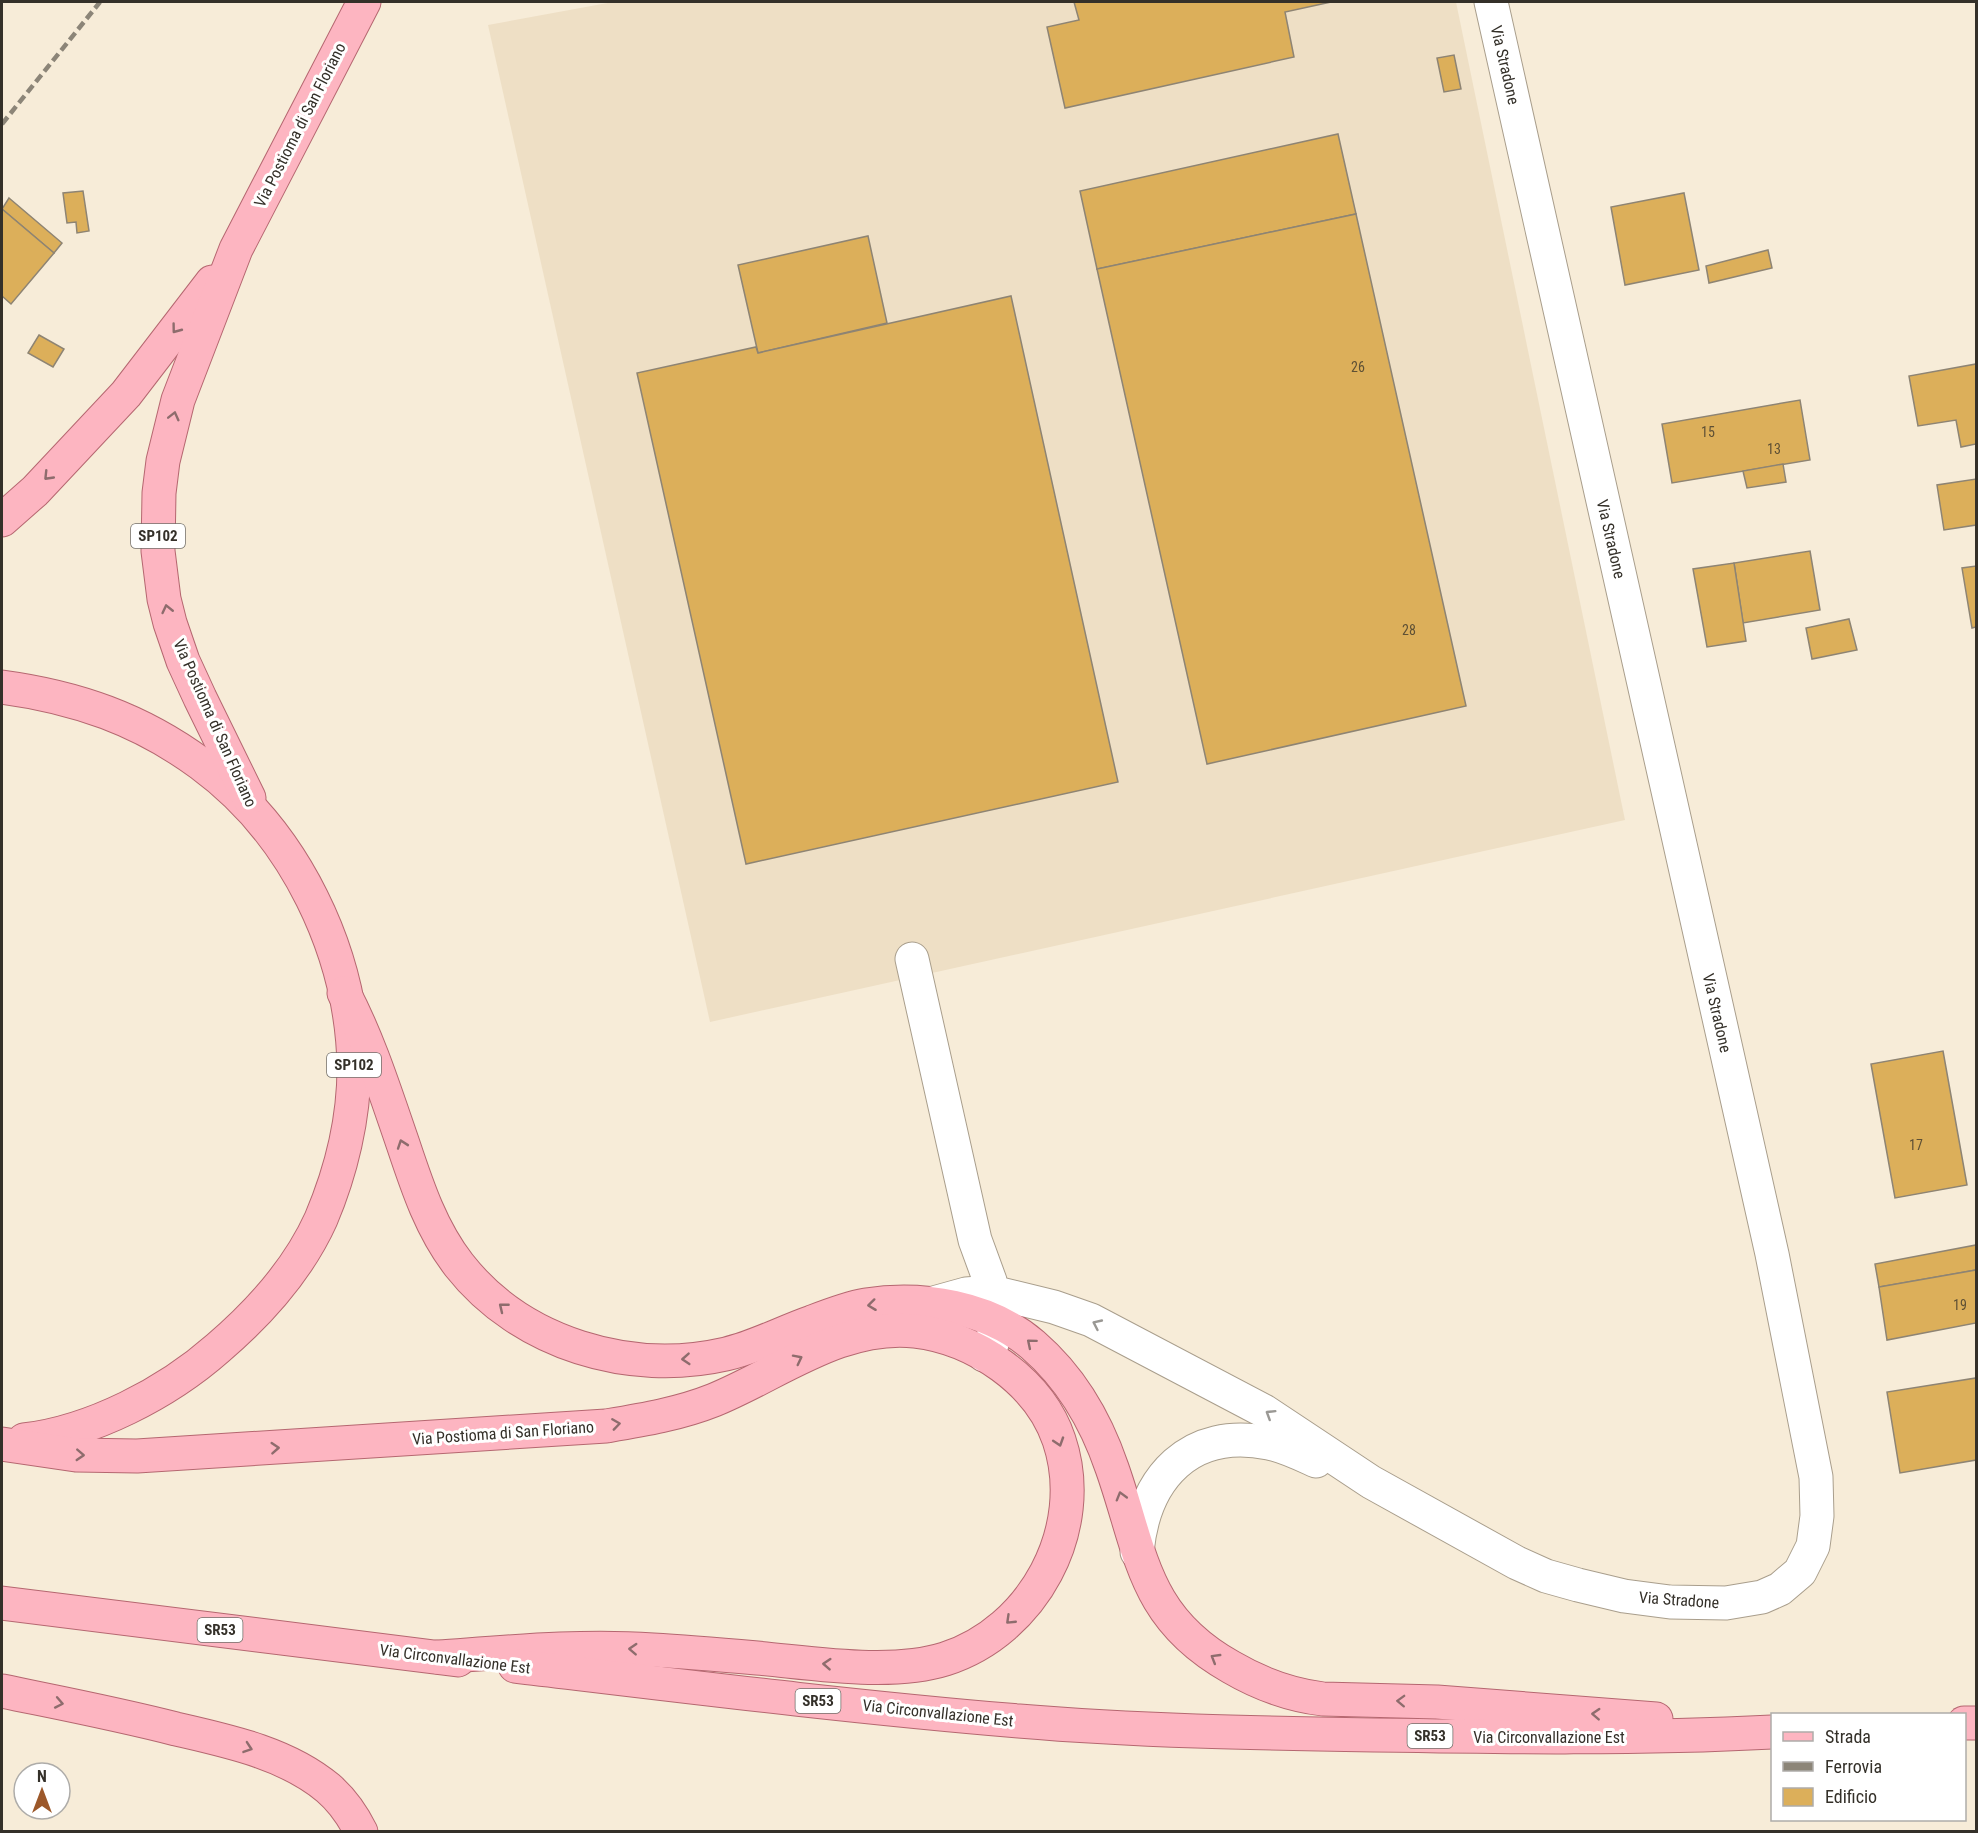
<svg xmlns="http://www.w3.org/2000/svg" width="1978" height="1833" font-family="'Roboto Condensed',sans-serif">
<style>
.built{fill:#eedfc5}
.building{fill:#dcaf5a;stroke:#8e8473;stroke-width:1.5}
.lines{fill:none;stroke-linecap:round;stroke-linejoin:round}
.minor-casing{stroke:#a99e8c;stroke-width:35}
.major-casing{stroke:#b56770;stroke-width:35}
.minor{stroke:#fff;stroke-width:33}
.major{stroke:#fdb5c1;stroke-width:33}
.rail{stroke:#8c8578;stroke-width:4.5;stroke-dasharray:9 4.5;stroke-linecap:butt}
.oneway{stroke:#8e6c6d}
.oneway2{stroke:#9a9894}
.labels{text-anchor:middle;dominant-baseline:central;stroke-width:6;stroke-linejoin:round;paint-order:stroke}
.number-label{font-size:14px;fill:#5e5035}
.shield{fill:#fff;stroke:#716e69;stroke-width:1.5}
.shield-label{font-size:15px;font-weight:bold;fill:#343029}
.street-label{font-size:16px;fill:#343029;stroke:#fff}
</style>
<rect width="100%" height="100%" fill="#f7ecd8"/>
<path class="built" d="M613 2H1456L1625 820 710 1022 488 25Z"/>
<g class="building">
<path d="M1074 2H1331L1285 12 1294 57 1065 108 1047 27 1079 20Z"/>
<path d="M1454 55 1461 89 1444 92 1437 58Z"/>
<path d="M1338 134 1356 214 1097 269 1080 191Z"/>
<path d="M83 191 89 231 77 233 76 222 67 223 63 193Z"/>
<path d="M1684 193 1699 270 1625 285 1611 207Z"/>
<path d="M9 198 62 243 54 253 2 209Z"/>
<path d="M2 209 54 253 11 304 2 296Z"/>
<path d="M1356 214 1466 706 1207 764 1097 269Z"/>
<path d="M868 236 887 323 758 353 738 265Z"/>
<path d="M1768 250 1772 268 1709 283 1706 266Z"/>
<path d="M1011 296 1118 782 746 864 637 373 756 347 758 353Z"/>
<path d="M39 335 64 349 53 367 28 353Z"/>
<path d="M1976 364V444L1961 447 1956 420 1918 426 1909 376Z"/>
<path d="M1800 400 1810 460 1672 483 1662 424Z"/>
<path d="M1783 464 1786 482 1747 488 1743 471Z"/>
<path d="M1976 479V525L1944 530 1937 485Z"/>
<path d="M1810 551 1820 610 1743 623 1734 563Z"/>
<path d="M1734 563 1746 641 1707 647 1693 569Z"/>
<path d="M1976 566V627L1972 628 1962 568Z"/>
<path d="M1849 619 1857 650 1812 659 1806 628Z"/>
<path d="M1943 1051 1967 1185 1895 1198 1871 1064Z"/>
<path d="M1976 1245V1270L1879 1287 1875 1264Z"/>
<path d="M1976 1270V1323L1887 1340 1879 1287Z"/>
<path d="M1976 1378V1460L1900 1473 1887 1392Z"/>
</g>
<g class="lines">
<defs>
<g id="minor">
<path d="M912 959 975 1240 990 1281 992 1292 994 1333 992 1344 984 1355"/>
<path d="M930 1304 966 1294 992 1292 1054 1307 1091 1320 1264 1411 1371 1482 1517 1563 1546 1576 1578 1585 1624 1596 1670 1602 1726 1603 1762 1597 1780 1589 1800 1572 1813 1546 1817 1516 1816 1477 1772 1254 1491 2"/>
<path d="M1137 1552C1144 1477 1190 1427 1269 1443 1285 1446 1301 1454 1316 1461"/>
</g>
<g id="major">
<path d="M2 520 35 491 126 394 212 282"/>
<path d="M2 687C76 697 140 719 201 764 295 833 352 952 354 1067 354 1118 341 1172 321 1219 298 1270 260 1312 218 1348 167 1393 92 1432 24 1440"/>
<path d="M249 798 200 698 183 661 170 623 164 599 158 551 159 493 163 461 178 400 236 249 364 2"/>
<path d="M344 993C369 1041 385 1092 403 1144 417 1186 431 1229 459 1265 521 1344 630 1376 726 1354 756 1347 783 1332 812 1322 830 1315 848 1308 866 1305 922 1296 989 1307 1033 1345 1070 1377 1096 1421 1112 1468 1142 1553 1142 1617 1231 1667 1260 1684 1290 1695 1323 1699L1437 1702 1656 1719"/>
<path d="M2 1444 76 1455 137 1456 606 1426C642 1420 679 1414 714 1400 778 1374 841 1323 915 1331 975 1338 1039 1381 1059 1440 1089 1529 1033 1631 945 1659 891 1676 813 1663 757 1658 722 1655 687 1652 653 1650 581 1645 509 1652 438 1657"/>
<path d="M2 1603 458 1660"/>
<path d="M515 1666C683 1686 851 1707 1019 1721 1137 1731 1255 1733 1374 1735 1507 1737 1639 1739 1772 1732"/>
<path d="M2 1691C60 1703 118 1714 176 1729 228 1741 286 1753 328 1788 342 1800 353 1816 361 1832"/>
<path d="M1964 1723H1976"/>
</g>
</defs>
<use href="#minor" class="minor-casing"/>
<use href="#major" class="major-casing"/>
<use href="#minor" class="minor"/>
<use href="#major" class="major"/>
<path class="rail" d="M2 124 100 2"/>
</g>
<defs><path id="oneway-chevron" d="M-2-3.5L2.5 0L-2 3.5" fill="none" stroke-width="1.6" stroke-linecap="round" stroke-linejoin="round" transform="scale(1.5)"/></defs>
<g class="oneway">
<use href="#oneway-chevron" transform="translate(176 329) rotate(127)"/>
<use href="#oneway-chevron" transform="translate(174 416) rotate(-76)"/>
<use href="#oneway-chevron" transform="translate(48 476) rotate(134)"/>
<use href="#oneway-chevron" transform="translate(167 609) rotate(-103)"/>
<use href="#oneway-chevron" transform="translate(402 1144) rotate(-109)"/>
<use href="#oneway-chevron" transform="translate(872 1305) rotate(173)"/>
<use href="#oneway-chevron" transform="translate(503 1307) rotate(-141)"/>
<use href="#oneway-chevron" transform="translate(1031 1343) rotate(-140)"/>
<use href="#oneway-chevron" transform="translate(686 1359) rotate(176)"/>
<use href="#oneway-chevron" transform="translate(798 1359) rotate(-27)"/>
<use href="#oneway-chevron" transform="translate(616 1424) rotate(-8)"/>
<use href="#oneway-chevron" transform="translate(1059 1442) rotate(72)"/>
<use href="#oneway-chevron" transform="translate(275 1448) rotate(-4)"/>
<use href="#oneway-chevron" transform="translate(80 1455) rotate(3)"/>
<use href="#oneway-chevron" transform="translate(1121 1496) rotate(-106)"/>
<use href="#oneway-chevron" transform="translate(1010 1620) rotate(136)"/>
<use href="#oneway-chevron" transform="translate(633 1649) rotate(-177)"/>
<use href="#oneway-chevron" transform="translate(1215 1658) rotate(-149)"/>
<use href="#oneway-chevron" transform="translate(827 1664) rotate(-176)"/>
<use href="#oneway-chevron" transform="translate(1401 1701) rotate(-178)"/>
<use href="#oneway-chevron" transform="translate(59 1703) rotate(11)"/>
<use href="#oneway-chevron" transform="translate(1596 1714) rotate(-177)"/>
<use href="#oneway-chevron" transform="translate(248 1748) rotate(19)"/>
</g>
<g class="oneway2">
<use href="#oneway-chevron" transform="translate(1097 1324) rotate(-155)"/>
<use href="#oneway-chevron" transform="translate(1270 1414) rotate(-148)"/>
</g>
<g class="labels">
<g class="number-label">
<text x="1358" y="367">26</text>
<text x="1708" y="432">15</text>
<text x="1774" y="449">13</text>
<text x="1409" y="630">28</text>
<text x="1916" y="1145">17</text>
<text x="1960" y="1305">19</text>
</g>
<g class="shield">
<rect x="131" y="524" width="54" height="24" rx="4.5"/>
<rect x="327" y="1053" width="54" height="24" rx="4.5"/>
<rect x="197.5" y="1618" width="45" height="24" rx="4.5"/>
<rect x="795.5" y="1689" width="45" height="24" rx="4.5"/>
<rect x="1407.5" y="1724" width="45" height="24" rx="4.5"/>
</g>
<g class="shield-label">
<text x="158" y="536">SP102</text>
<text x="354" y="1065">SP102</text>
<text x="220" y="1630">SR53</text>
<text x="818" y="1701">SR53</text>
<text x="1430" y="1736">SR53</text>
</g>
<g class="street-label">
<text transform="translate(1505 65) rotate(77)">Via Stradone</text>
<text transform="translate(300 125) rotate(-63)">Via Postioma di San Floriano</text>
<text transform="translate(1611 539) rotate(77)">Via Stradone</text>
<text transform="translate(215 723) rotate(66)">Via Postioma di San Floriano</text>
<text transform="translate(1717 1013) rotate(77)">Via Stradone</text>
<text transform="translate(503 1433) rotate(-4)">Via Postioma di San Floriano</text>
<text transform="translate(1679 1600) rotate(4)">Via Stradone</text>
<text transform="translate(455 1659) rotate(7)">Via Circonvallazione Est</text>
<text transform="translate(938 1713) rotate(6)">Via Circonvallazione Est</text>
<text x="1549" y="1737">Via Circonvallazione Est</text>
</g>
</g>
<rect width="1978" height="1833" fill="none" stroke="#343029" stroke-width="6"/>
<rect x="1771" y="1713" width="195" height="108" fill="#ffffff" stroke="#aeaca9" stroke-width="1.5"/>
<rect x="1783" y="1732" width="30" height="9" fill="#fdb5c1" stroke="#aeaca9" stroke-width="1.5"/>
<text x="1825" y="1743" font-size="18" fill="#343029">Strada</text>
<rect x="1783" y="1762" width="30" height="9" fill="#8c8578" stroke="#aeaca9" stroke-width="1.5"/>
<text x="1825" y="1773" font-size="18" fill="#343029">Ferrovia</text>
<rect x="1783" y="1788" width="30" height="18" fill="#dcaf5a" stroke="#aeaca9" stroke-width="1.5"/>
<text x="1825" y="1803" font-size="18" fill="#343029">Edificio</text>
<g transform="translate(42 1791)"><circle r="28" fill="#ffffff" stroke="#aeaca9" stroke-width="1.5"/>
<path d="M0-4.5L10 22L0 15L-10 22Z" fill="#9c582a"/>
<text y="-9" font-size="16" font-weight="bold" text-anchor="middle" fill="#343029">N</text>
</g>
</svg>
